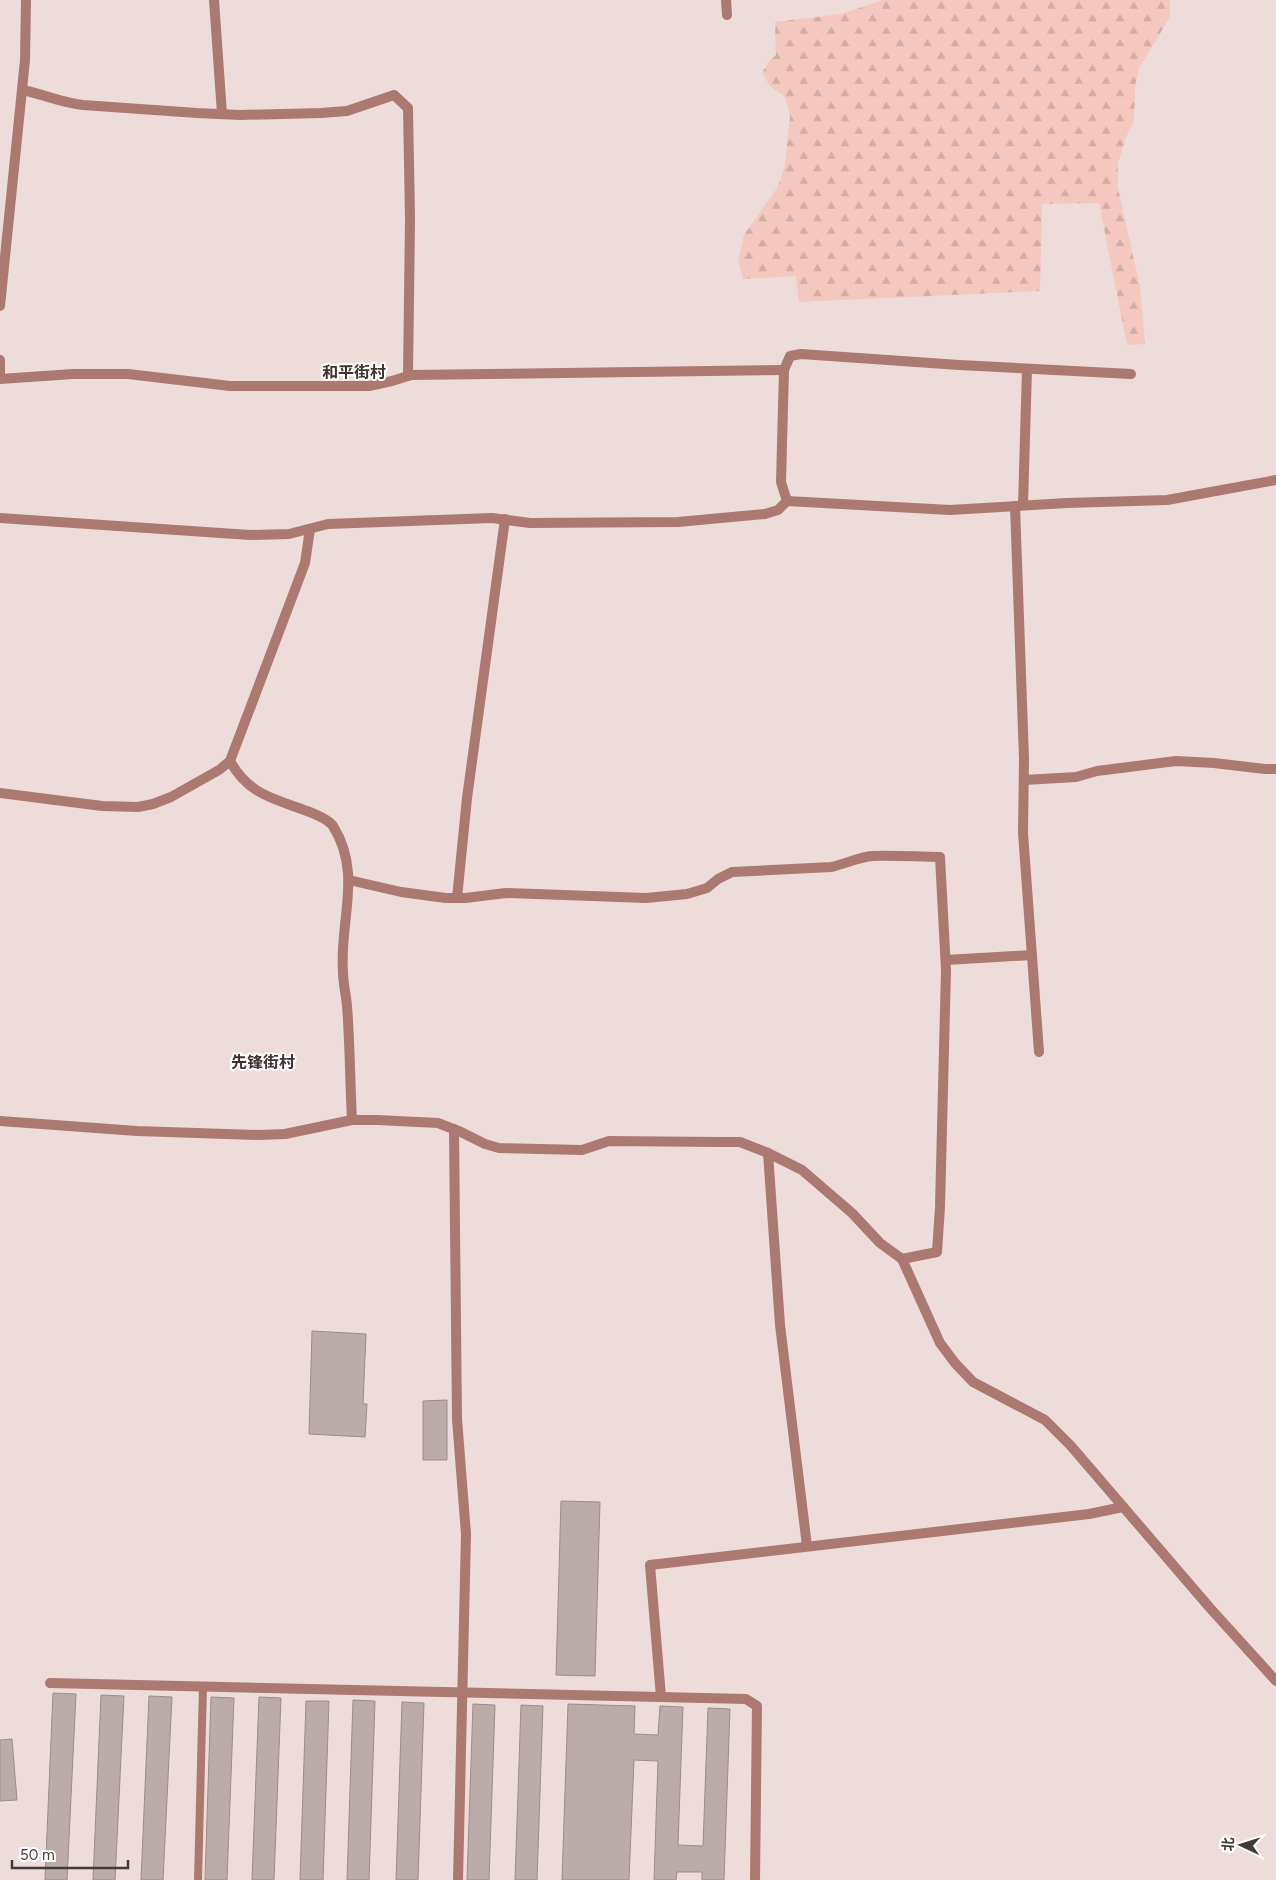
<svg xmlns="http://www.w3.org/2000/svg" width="1276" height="1880" font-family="Figtree,'Noto Sans SC',sans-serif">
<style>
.forest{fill:url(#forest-firs)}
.building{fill:#bcaca9;stroke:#9c8c89}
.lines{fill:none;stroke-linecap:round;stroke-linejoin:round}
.service{stroke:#ab7970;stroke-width:8}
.minor{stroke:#ab7970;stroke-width:10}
.labels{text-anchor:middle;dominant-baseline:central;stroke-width:4;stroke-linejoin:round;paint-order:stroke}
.quarter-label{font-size:16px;font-weight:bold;fill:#3f312f;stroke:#fff}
</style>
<defs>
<pattern id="forest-firs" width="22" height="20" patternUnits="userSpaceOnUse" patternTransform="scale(1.25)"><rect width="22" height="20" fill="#f4c7bf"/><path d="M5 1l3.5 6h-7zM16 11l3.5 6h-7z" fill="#d2aca5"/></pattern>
</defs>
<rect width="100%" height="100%" fill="#eddcd9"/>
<path class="forest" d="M883 0H1170V17L1139 68 1135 86 1134 121 1126 137 1118 163V188L1140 287 1145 344 1127 345 1099 203 1042 204 1040 291 799 302 796 276 743 279 738 261 744 235 777 188 785 166 787 144 790 116 785 97 770 86 762 73 769 61 776 55 775 22 841 14Z"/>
<g class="building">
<path d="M312 1331 366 1334 363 1404H367L365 1437 309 1434Z"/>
<path d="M447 1400V1460H423V1401Z"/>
<path d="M561 1501 600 1502 595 1676 556 1675Z"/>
<path d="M53 1693 76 1694 67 1880H45Z"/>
<path d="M101 1695 124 1696 115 1880H93Z"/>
<path d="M149 1696 172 1697 163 1880H141Z"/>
<path d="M211 1697 234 1698 227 1880H205Z"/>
<path d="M259 1697 281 1698 274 1880H252Z"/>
<path d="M353 1700 375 1701 369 1880H347Z"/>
<path d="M306 1701H329L323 1880H300Z"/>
<path d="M402 1702 424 1703 418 1880H396Z"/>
<path d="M473 1704 495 1705 489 1880H467Z"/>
<path d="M568 1704 635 1706 634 1734 658 1735 660 1706 683 1707 678 1845 703 1846 708 1708 730 1709 724 1880H702V1872H677L676 1880H654L658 1761 634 1760 629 1880H562Z"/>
<path d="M521 1705 543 1706 537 1880H515Z"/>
<path d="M12 1739 17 1800 0 1801V1740Z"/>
</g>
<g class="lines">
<path class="service" d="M198 1880 203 1686"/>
<g class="minor">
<path d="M214 0 222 114"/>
<path d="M726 0 727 15"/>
<path d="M22 90C43 94 62 103 83 105L197 113 240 115 321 113 347 111 394 95 408 108 410 219 408 376"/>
<path d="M0 306 25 60 26 0"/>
<path d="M0 360V379"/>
<path d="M0 379 73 374H128L230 386H369L392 381 411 375 784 370"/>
<path d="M787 501 781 482 784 370 790 356 801 354 959 365 1131 374"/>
<path d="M1023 505 1027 369"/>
<path d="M1015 506 1024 759 1023 833 1039 1052"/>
<path d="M0 518 250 535 289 534 328 524 492 518 530 523 678 522 765 514 778 510 787 501 950 510 1067 503 1167 500 1276 480"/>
<path d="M230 761C249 795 273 798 307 811 315 814 328 819 333 826 363 874 339 921 343 972 343 983 346 994 347 1006 350 1044 350 1082 352 1120"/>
<path d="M1024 780 1076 777 1097 771 1176 761 1214 763 1265 769H1276"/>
<path d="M0 793 102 806 138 807 153 804 171 797 219 770 230 761 260 682 305 563 310 529"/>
<path d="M349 880 401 892 446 898H465L506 893 646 898 687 894 707 888 718 879 732 872 831 867C846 864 858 857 873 856 895 855 918 857 940 857L946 970 940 1207 937 1252 902 1259"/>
<path d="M457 898 467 798 505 519"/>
<path d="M946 960 1032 955"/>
<path d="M0 1121 137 1131 259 1135 285 1134 352 1120H377L438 1123 461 1132 485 1144 499 1148 582 1150 609 1141 719 1142H740L768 1153 802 1170 852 1213 880 1243 902 1259 940 1343 955 1363 973 1382 1045 1420 1071 1446 1210 1608 1276 1681"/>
<path d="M454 1129 457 1419 466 1534 458 1880"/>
<path d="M768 1153 780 1325 807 1546"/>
<path d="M50 1683 746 1699 757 1706 755 1880"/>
<path d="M661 1697 650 1565 1089 1514 1123 1507"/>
</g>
</g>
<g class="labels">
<g class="quarter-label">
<text x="354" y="372">和平街村</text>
<text x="263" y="1062">先锋街村</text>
</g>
</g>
<g transform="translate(1241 1845) rotate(274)" stroke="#ffffff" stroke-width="4" paint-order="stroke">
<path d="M0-4L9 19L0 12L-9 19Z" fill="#413a39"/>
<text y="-8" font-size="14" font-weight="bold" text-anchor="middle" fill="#413a39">北</text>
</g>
<path d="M12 1860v8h116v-8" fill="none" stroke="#413a39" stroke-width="2.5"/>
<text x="20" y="1860" font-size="15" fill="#413a39" stroke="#ffffff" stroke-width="4" paint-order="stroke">50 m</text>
</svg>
